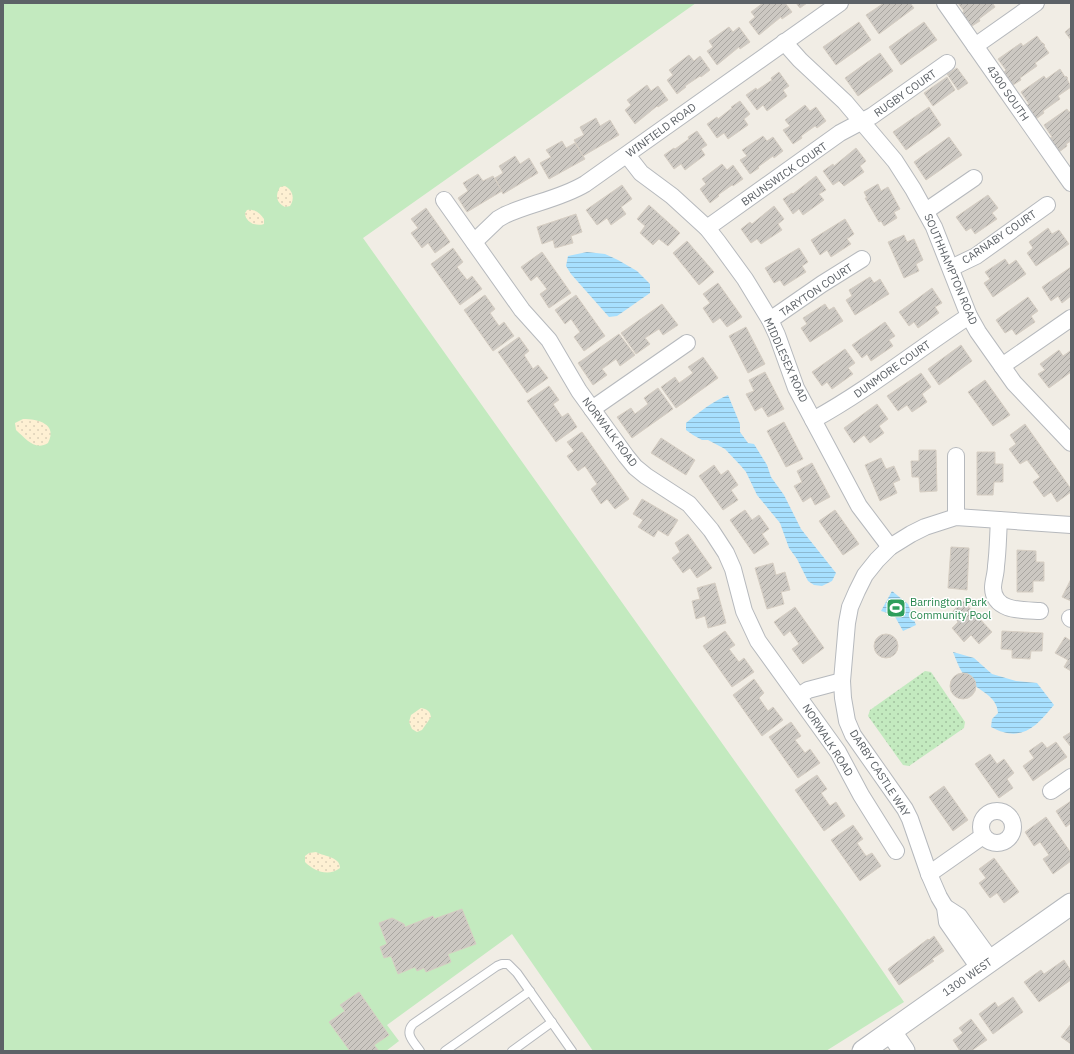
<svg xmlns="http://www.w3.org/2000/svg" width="1074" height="1054" font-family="'IBM Plex Sans',sans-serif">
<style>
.green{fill:#c3eabf}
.sand{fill:url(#sand-dots)}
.park{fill:url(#park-dots)}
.water{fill:url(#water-rules)}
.building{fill:url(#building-hatch);stroke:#d6cec3}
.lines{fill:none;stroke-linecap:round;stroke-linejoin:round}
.service-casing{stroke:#b6b9bd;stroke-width:10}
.minor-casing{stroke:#b6b9bd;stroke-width:18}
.tertiary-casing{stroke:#b6b9bd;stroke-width:23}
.service{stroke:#fff;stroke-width:8}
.minor{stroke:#fff;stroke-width:16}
.tertiary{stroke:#fff;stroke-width:21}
.labels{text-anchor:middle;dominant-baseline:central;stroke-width:3;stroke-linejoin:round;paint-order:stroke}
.street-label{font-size:11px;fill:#5d6267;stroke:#fff}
.leisure-label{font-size:11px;fill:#27864d;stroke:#fff;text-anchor:start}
</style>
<defs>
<pattern id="sand-dots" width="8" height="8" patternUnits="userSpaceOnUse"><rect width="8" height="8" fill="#fef0d3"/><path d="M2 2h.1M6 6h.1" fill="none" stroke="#dcd0b8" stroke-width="1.8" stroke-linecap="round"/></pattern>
<pattern id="park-dots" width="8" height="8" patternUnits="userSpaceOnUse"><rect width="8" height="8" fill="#c3eabf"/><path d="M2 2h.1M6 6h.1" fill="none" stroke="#a2c19f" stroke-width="1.8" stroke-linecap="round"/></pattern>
<pattern id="water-rules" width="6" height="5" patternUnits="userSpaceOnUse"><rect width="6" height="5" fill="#a7e0ff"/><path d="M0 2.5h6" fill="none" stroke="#8bb9d2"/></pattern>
<pattern id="building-hatch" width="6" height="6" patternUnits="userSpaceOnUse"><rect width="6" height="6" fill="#ccc8c2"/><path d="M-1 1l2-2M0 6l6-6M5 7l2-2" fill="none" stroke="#a9a6a1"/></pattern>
</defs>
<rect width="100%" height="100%" fill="#f1ede5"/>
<path class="green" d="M3 3H696L363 238 842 912 904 1002 826 1051H593L512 934 387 1025 399 1041 386 1051H3Z"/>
<g class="sand">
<path d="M285 186C293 190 295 199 290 206L285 207C276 203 275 195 280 187Z"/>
<path d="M247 210C255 209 260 213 264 219V224C256 227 245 222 245 213Z"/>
<path d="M23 419C38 419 58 424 48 443 35 451 26 439 16 430L15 423Z"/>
<path d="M421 708C427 709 430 711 431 717L422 730 417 732 412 729 409 722 411 715Z"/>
<path d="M316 852C326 857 340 857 340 868 328 877 314 871 305 862V856L309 853Z"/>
</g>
<path class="park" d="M925 671 931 672 965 722 964 728 909 766 903 765 868 716 870 710Z"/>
<g class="water">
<path d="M587 252 605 254 618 260 637 271 650 284V293L617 316 609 317 571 274 566 266 568 256Z"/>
<path d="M728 395 740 424V432L748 443 754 444 767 465 771 477 784 495 801 529 836 573 832 581 822 586 814 585 808 581 797 559 789 548 780 523 757 495 746 472 741 466 725 449 708 440H702L693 435 686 430V423C699 412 712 402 728 395Z"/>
<path d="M892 591 908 604 916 625 903 631 894 615 881 611Z"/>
<path d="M953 652 974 658 992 674 1016 681 1037 683 1054 705C1035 728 1021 743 991 727L992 719 998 713C997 695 978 691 967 679 960 671 957 662 953 652Z"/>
</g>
<g class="building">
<path d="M763 3H785L792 12 782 19 781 17 759 35 749 22 755 17 751 12Z"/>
<path d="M796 3H807L800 8Z"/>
<path d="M884 3H910L914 8 879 34 866 15Z"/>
<path d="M958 3H995L993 4 995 7 979 19 980 21 972 26 962 13 964 11Z"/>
<path d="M859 22 871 40 836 65 823 47Z"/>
<path d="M924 22 937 40 901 65 889 47Z"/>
<path d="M729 27 733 32 739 27 750 42 740 49 739 47 717 65 707 51 713 47 709 41Z"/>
<path d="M1071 27V40L1065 32Z"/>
<path d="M1037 36 1042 43H1043L1045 45 1044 46 1049 53 1035 63 1037 66 1020 78 1021 80 1013 85 1004 72 1006 70 998 59 1021 43 1023 46Z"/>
<path d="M880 53 893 71 858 96 845 78Z"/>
<path d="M689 55 694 61 700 56 710 70 701 77 700 76 685 86 686 87 677 94 667 80 673 75 669 70Z"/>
<path d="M957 68 968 83 958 90 947 74Z"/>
<path d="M1060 69 1065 77 1066 76 1068 78 1067 79 1071 87 1058 96 1060 99 1043 111 1044 113 1036 119 1027 105 1029 104 1021 92 1044 76 1046 79Z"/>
<path d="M779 72 789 86 783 90 787 96 767 111 763 105 757 110 746 95 756 88 757 90 772 80 771 78Z"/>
<path d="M947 77 955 90 933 106 924 93Z"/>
<path d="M647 85 651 91 658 86 668 100 658 107 657 106 635 124 625 110 631 105 627 100Z"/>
<path d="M740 101 750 114 744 119 748 125 728 139 724 133 717 138 707 124 717 117 718 119 732 108 731 107Z"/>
<path d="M805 105 810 111 816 107 826 121 817 128 815 126 801 136 802 138 793 144 783 130 790 126 785 120Z"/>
<path d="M929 107 941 125 906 150 893 132Z"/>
<path d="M1067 109 1069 112 1071 111V141L1066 144 1067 146 1059 152 1050 138 1052 137 1044 125Z"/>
<path d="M596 118 600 126 610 120 619 135 583 156 574 140 584 135 580 127Z"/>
<path d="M697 131 707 145 701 149 705 155 685 170 681 164 674 169 664 155 674 148 675 149 689 139 688 137Z"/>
<path d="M763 136 767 141 773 137 783 151 774 158 773 156 758 167 759 168 750 174 740 160 747 156 742 150Z"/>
<path d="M949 137 962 155 926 180 914 162Z"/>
<path d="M562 141 566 148 575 143 585 159 549 179 540 163 551 157 546 150Z"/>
<path d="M856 148 866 161 860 166 864 172 844 186 839 181 833 185 823 171 833 164 834 166Z"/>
<path d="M515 156 520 164 529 158 538 173 503 194 495 178 503 173 499 166Z"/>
<path d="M722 164 727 170 733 165 743 179 733 186 732 185 718 195 719 196 710 203 700 189 706 184 702 179Z"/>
<path d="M478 174 483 181 493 176 502 191 467 212 458 198 468 191 463 183Z"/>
<path d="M816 176 826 190 819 194 824 200 803 215 799 209 793 214 783 199 792 193 793 194Z"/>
<path d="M878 184 881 191 888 187 900 209 894 212 897 218 884 226 881 221 879 222 865 198H867L864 192Z"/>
<path d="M622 185 632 199 621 207 626 214 611 225 607 218 597 225 586 210Z"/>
<path d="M988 195 998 208 992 213 997 219 975 234 971 228 966 231 956 217Z"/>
<path d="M649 205 680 233 668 246 659 239 653 245 640 233 645 226 637 219Z"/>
<path d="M774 206 784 219 778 224 782 230 761 244 757 239 751 243 741 229 750 222 752 224Z"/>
<path d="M426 208 450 242 435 253 428 243 422 248 411 233 418 228 411 219Z"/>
<path d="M576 214 582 232 571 236 573 243 555 248 553 240 542 244 537 227Z"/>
<path d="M845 219 854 234 847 239 851 244 831 257 827 250 820 255 811 240Z"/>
<path d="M1048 228 1052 234 1059 230 1069 244 1036 266 1027 253 1033 248 1029 242Z"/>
<path d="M904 235 907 242 914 239 923 260 916 264 919 271 904 278 888 242Z"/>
<path d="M687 241 714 272 699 285 673 253Z"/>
<path d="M453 248 463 262 457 267 467 280 472 276 482 289 460 305 431 264Z"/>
<path d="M799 248 808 262 802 266 806 272 784 286 780 280 774 283 765 268Z"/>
<path d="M542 252 571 293 549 308 540 294 547 289 537 276 531 281 521 267Z"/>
<path d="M1005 259 1009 265 1016 260 1026 274 993 297 984 283 990 279 985 272Z"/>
<path d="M1071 267V296L1062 303 1058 296 1051 301 1042 287Z"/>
<path d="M870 277 874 283 880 279 889 294 855 315 846 300 852 296 849 290Z"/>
<path d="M718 283 742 317 727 327 720 318 713 323 703 308 710 303 703 294Z"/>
<path d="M932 288 942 303 935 307 939 313 918 328 914 322 909 326 899 312Z"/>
<path d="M485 295 495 309 490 313 499 326 504 322 514 336 493 351 464 310Z"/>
<path d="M576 295 605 336 584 351 574 337 580 332 571 319 565 324 555 310Z"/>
<path d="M1028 297 1038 311 1031 316 1035 322 1016 335 1012 329 1005 333 996 320Z"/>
<path d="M662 304 678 325 663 335 659 329 645 338 650 344 636 354 621 333Z"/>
<path d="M825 304 829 310 834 307 843 321 810 342 801 328 807 324 803 318Z"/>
<path d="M885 322 895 336 889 340 893 346 871 361 867 354 862 358 852 345Z"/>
<path d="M746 327 765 364 748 373 729 336Z"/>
<path d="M619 334 635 355 620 366 616 359 602 369 607 375 593 385 578 363Z"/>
<path d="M519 337 529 351 524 355 533 369 538 365 548 378 527 393 498 352Z"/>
<path d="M961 345 972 361 939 385 928 369Z"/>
<path d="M845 349 855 363 848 368 853 374 832 389 827 382 822 386 812 372Z"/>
<path d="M1059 350 1063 356 1070 351 1071 352V372L1049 388 1038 374 1045 370 1040 364Z"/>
<path d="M703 357 718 378 676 408 661 387 675 377 679 383 693 373 688 367Z"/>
<path d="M765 372 784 409 768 417 762 407 755 411 746 394 754 391 749 380Z"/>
<path d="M921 373 931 387 922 394 927 402 912 412 907 405 898 411 887 396Z"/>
<path d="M985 380 1010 415 993 426 968 392Z"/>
<path d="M549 386 559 400 553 404 562 417 568 413 577 427 556 442 527 401Z"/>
<path d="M658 388 673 409 632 438 617 417 631 408 635 414 648 404 644 398Z"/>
<path d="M877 404 888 419 879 426 884 433 870 443 864 435 854 443 844 428Z"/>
<path d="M784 422 803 459 786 467 767 431Z"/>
<path d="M1025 424 1071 489V492L1057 502 1051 492 1044 497 1033 482 1040 477 1027 460 1020 464 1009 449 1016 444 1010 435Z"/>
<path d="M582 432 629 499 615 509 607 499 601 504 591 489 597 484 585 466 578 471 567 456 574 451 567 442Z"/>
<path d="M661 438 695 460 686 475 651 453Z"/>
<path d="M919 450H936L937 491 920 492 919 477H912L911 461H919Z"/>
<path d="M977 452H995V464H1003V482H994L993 495H977Z"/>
<path d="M881 458 886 469 894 466 900 480 893 483 897 493 880 501 865 465Z"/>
<path d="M812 463 830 497 815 505 811 497 803 502 794 486 802 482 797 471Z"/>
<path d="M714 465 721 475 728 470 738 485 731 490 738 500 723 510 699 476Z"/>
<path d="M642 499 678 520 668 536 658 530 654 537 638 527 643 520 633 514Z"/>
<path d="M745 510 752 520 759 515 769 529 762 534 769 544 754 554 730 520Z"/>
<path d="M835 510 859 544 843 555 819 521Z"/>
<path d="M688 534 712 568 697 578 690 568 683 573 672 558 680 552 675 543Z"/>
<path d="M951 547 969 548 967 590 948 588Z"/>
<path d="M1017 550 1036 551V562H1044V581H1033V592H1017Z"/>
<path d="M773 563 776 575 785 572 790 590 781 592 784 604 767 609 755 568Z"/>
<path d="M1071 579V601L1062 597Z"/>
<path d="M715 583 726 623 708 628 705 616 696 619 692 601 700 599 697 588Z"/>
<path d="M963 601 992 632 979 644 971 635 964 642 952 628 958 622 950 614Z"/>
<path d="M795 607 824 648 803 664 792 649 799 644 790 631 784 636 774 622Z"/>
<path d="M725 631 735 645 729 649 739 662 744 658 754 672 732 687 703 646Z"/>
<path d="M1002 631 1043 633 1042 651H1031L1030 659 1012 658V650L1001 649Z"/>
<circle cx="886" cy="646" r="12"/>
<path d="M1065 637 1071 641V671L1064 667 1068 660 1055 653Z"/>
<circle cx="963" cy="686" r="13"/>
<path d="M754 679 764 693 759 698 768 711 773 707 783 720 762 736 733 695Z"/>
<path d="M791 722 801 736 795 740 805 753 810 749 820 763 798 778 769 737Z"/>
<path d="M1071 732V747L1063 737Z"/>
<path d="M1042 742 1047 748 1056 742 1067 757 1033 781 1023 766 1034 758 1029 751Z"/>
<path d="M990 754 997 764 1004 759 1014 773 1007 779 1013 788 999 798 975 764Z"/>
<path d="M817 775 827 789 821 793 830 806 836 802 845 816 824 831 795 790Z"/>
<path d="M944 786 968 820 953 831 929 797Z"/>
<path d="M1071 801V823L1066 827 1056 811Z"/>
<path d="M1046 817 1071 853V861L1053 874 1043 859 1049 855 1040 842 1034 846 1025 832Z"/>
<path d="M853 825 863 839 857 843 866 856 872 853 881 866 860 881 831 840Z"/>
<path d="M994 858 1019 892 1004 903 997 893 990 898 979 883 986 878 979 869Z"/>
<path d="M462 909 476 944 448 954 451 962 426 972 424 968 417 971 415 967 398 974 391 956 384 958 380 947 387 944 379 923 392 918 404 924 405 927 433 916 434 919Z"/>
<path d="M934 936 944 951 932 959 934 961 899 985 888 969 928 939 929 940Z"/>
<path d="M1064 960 1071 971V980L1039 1002 1024 982 1041 970 1044 974Z"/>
<path d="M359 992 389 1035 374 1045 379 1051H350L329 1022 345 1011 340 1005Z"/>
<path d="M1013 997 1023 1012 993 1034 979 1014 995 1002 998 1007Z"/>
<path d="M971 1019 987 1040 971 1051H960L953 1040 963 1033 959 1028Z"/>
<path d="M1071 1024V1044L1061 1037Z"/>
</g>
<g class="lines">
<defs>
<g id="service">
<path d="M420 1051C414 1042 404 1034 413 1024L497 966 502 964H508L517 973 572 1051"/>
<path d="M445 1051 530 991"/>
<path d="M512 1051 552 1022"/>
</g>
<g id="minor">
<path d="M945 3 1071 183"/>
<path d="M784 42 800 60 845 102 895 161 913 189 934 227 969 316 978 332 1014 383 1071 443"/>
<path d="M975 46 1036 3"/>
<path d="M627 155 641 173 672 196 707 228 718 242 745 279 770 320 777 335 796 388 859 506 890 547"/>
<path d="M444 200 522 310 549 340 579 391 626 456 635 467 646 476 689 504 711 530 726 553 733 569 744 611 758 641 838 752 861 795 896 851"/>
<path d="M926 211 974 178"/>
<path d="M707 228 840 133 872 116 947 63"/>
<path d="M474 242 498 219 505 215C531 203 560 199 585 184L840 3"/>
<path d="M951 268 976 256 1047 205"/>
<path d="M770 320 822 284 862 259"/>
<path d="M1002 366 1071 318"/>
<path d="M592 409 687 343"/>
<path d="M813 420C868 390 917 350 969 316"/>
<path d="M956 456V517"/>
<path d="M999 520C998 535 998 551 996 566 996 574 993 581 993 588 994 612 1023 610 1040 611"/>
<path d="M1070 618 1071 619"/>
<path d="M799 696 808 690 842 681"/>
<path d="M1051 791 1071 777"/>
<circle cx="997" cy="827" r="16"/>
<path d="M929 874 983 836"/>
<path d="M945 907 959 916 991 960"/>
<path d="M979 968 947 922 945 907 939 897 929 874 910 819 905 809 853 735 847 721 843 698 842 681 847 623 850 607 857 591 865 575 877 560 890 547 911 534 925 527 956 517 1071 525"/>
</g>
<g id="tertiary">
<path d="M891 1032 904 1051"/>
<path d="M863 1051 1071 904"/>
</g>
</defs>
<use href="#service" class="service-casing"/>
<use href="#minor" class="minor-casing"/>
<use href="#tertiary" class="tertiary-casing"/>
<use href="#service" class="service"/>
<use href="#minor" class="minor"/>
<use href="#tertiary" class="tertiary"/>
</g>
<defs>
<symbol id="stadium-square" viewBox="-11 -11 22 22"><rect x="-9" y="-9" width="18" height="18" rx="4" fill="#2e9e5b" stroke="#fff"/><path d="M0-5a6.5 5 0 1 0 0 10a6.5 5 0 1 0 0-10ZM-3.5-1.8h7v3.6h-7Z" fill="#fff"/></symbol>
</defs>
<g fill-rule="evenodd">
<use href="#stadium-square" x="885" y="597" width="22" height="22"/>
</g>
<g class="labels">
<g class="street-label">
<text transform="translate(905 93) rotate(-35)">RUGBY COURT</text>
<text transform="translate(1008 93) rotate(55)">4300 SOUTH</text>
<text transform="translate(661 130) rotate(-36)">WINFIELD ROAD</text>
<text transform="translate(784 174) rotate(-35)">BRUNSWICK COURT</text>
<text transform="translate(999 237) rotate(-34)">CARNABY COURT</text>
<text transform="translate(951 269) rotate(67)">SOUTHHAMPTON ROAD</text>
<text transform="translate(816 290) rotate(-34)">TARYTON COURT</text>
<text transform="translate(786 360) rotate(66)">MIDDLESEX ROAD</text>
<text transform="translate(892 369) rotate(-35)">DUNMORE COURT</text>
<text transform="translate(610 432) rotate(53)">NORWALK ROAD</text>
<text transform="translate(828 740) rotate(57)">NORWALK ROAD</text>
<text transform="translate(880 773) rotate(57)">DARBY CASTLE WAY</text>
<text transform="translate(967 977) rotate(-35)">1300 WEST</text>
</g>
<g class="leisure-label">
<text x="910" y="602">Barrington Park<tspan x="910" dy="13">Community Pool</tspan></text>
</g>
</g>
<rect width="1074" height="1054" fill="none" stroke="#5d6267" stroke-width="8"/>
</svg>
